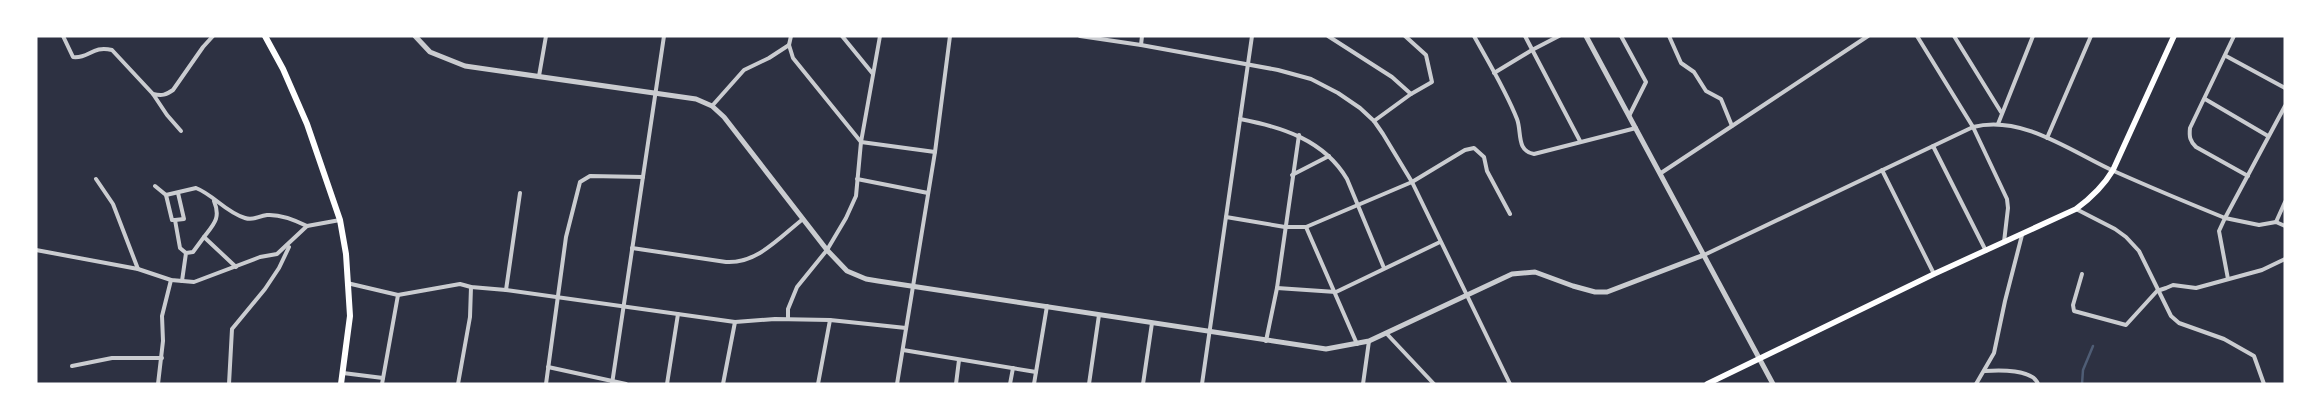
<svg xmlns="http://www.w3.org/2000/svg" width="2321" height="420" font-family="'Playfair Display',serif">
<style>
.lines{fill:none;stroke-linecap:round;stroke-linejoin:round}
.stream{stroke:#4f5d75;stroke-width:2.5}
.minor{stroke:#caccd0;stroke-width:4}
.tertiary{stroke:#caccd0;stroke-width:5}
.secondary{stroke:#fff;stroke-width:5.5}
.trunk{stroke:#fff;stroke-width:6}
</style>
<rect width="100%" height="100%" fill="#2d3142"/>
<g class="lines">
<path class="stream" d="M2082 384 2083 370 2093 346"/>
<g class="minor">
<path d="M63 36 73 57C89 59 92 45 112 50L153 94C162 96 166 95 173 90L203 47 213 36"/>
<path d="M791 36 789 45 793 58 861 142 935 152"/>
<path d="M842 36 873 74"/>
<path d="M1080 36 1141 45 1278 70 1311 79 1338 93 1360 108 1374 121 1383 134 1412 182 1510 384"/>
<path d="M1328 36 1392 77 1411 94 1374 121"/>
<path d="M1405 36 1426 55 1432 82 1411 94"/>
<path d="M1474 36C1489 63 1506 91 1517 119 1522 132 1516 151 1534 154L1636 128"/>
<path d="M1525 36 1580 141"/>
<path d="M1621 36 1646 82 1629 116"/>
<path d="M1669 36 1681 63 1694 72 1706 91 1721 99 1732 126"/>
<path d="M1917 36 1973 127 2007 199 2008 208 2004 242"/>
<path d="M1954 36 2001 112"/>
<path d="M2234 36 2190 128C2189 137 2190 141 2196 147L2248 176"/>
<path d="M1141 45 1142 36"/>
<path d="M2226 56 2285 88"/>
<path d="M1494 73 1532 50 1559 36"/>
<path d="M539 76 546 36"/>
<path d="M153 94 167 115 181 131"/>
<path d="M2205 99 2268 136"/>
<path d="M712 106 744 70 769 58 789 45"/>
<path d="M1240 119C1282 127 1324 140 1347 179L1384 268"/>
<path d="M1998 124 2033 36"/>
<path d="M2047 138 2091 36"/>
<path d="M1933 146 1986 251"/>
<path d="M1882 170 1934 274"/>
<path d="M1661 173 1868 36"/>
<path d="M1292 175 1329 156"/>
<path d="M96 179 113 204 138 269"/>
<path d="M857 179 928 193"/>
<path d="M155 186 166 195 196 188C214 195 225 212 245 218 254 221 258 216 267 215 281 214 295 220 307 226"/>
<path d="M166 195 172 220H175L180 248 186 253"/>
<path d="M214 201C221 218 214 224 204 237L236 267"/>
<path d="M2076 209 2115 229 2126 237 2139 251 2171 316 2179 323 2224 339 2254 356 2264 384"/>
<path d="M1226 217 1285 227H1306L1412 182 1465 150 1474 148 1484 157 1487 171 1510 214"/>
<path d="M175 220 184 219 178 193"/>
<path d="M2276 222 2285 202"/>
<path d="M1306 227 1357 344"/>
<path d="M632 248 726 262C757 264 780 237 803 219"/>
<path d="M36 250 138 269 171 280 194 282 260 257 277 254 307 226 340 220"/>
<path d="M1704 255 1973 127C2023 114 2073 153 2116 172 2152 188 2188 203 2225 218L2285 106"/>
<path d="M2082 274 2073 305 2074 311 2126 325 2157 291 2166 288 2173 285 2196 288 2262 270 2285 259"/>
<path d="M2228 279 2219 231 2225 218 2259 225 2276 222 2285 226"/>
<path d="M182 281 186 253 193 252 204 237"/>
<path d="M347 283 398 295 460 284 471 287 506 290 735 322 775 319 830 320 906 328"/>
<path d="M1277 288 1336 292 1440 242"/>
<path d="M506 290 520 193"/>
<path d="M788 319V309L797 287 827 250 846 218 856 196 861 142 880 36"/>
<path d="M1386 333 1434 384"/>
<path d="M1266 341 1277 288 1299 135"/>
<path d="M903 350 1036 372"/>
<path d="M72 366 112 358H162"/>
<path d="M548 367 626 384"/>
<path d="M1985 371C1999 370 2033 369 2038 384"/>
<path d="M343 373 383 378"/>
<path d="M158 384 163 341 162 316 171 280"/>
<path d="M229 384 232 329 265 289 279 268 289 247"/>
<path d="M382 384 398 295"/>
<path d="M458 384 470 317 471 287"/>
<path d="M546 384 566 237 580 182 590 176 643 177"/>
<path d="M612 384 664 36"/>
<path d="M667 384 678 314"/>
<path d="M723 384 735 322"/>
<path d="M818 384 830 320"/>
<path d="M897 384 935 152 950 36"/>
<path d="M956 384 959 360"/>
<path d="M1010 384 1013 368"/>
<path d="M1034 384 1047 306"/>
<path d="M1089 384 1099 315"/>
<path d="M1143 384 1152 323"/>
<path d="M1202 384 1252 36"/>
<path d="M1363 384 1369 341"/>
<path d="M1976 384 1994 353 2005 301 2022 235"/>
</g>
<g class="tertiary">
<path d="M415 36 430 52 465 66 696 99 712 106 724 117 827 250 847 271 866 279 878 281 1326 349 1369 341 1512 274 1535 272 1573 286 1595 292H1607L1704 255"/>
<path d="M1586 36 1773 384"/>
</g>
<path class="secondary" d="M1707 384 1934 274 2076 209C2091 198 2103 187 2113 170L2174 36"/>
<path class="trunk" d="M265 36 283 69 307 124 340 220 346 254 350 316 341 384"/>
</g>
<rect width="2321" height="420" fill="none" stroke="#ffffff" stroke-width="75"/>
</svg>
